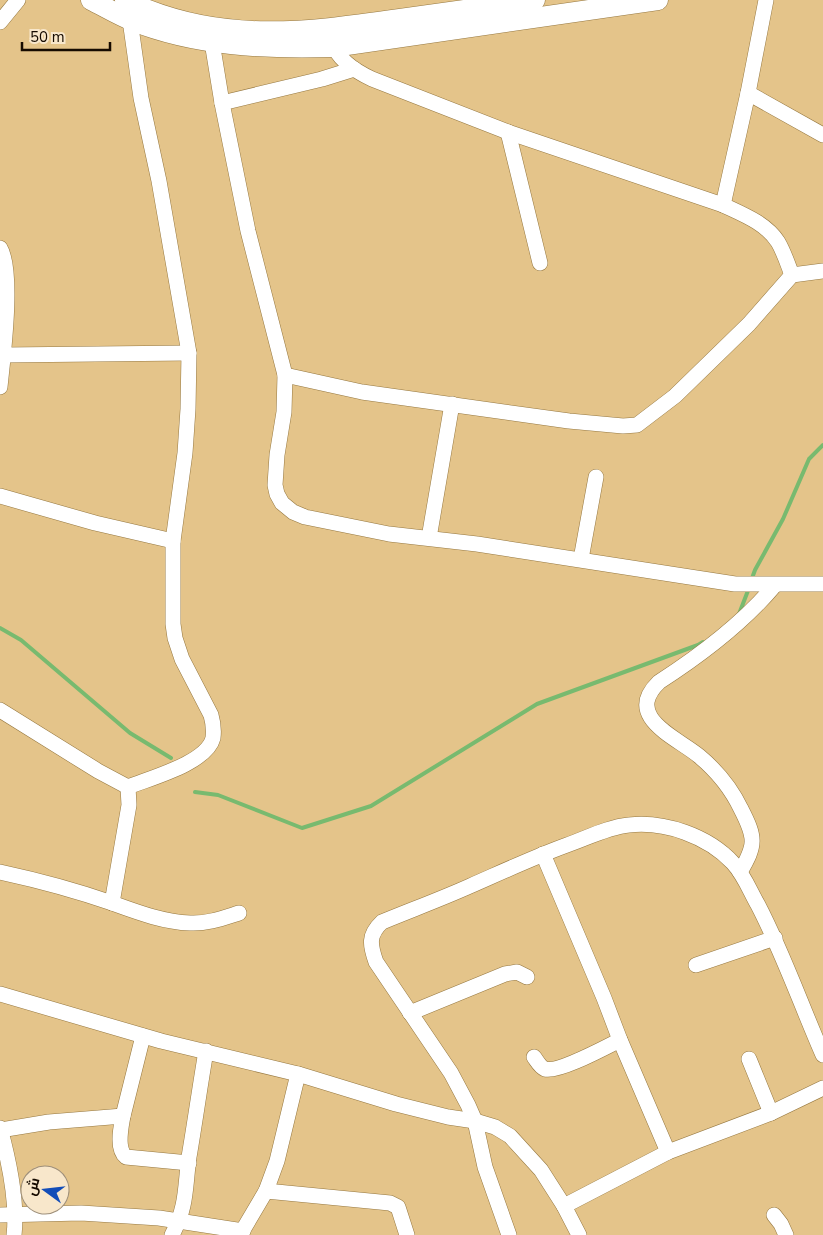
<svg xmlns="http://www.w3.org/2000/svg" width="823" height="1235" font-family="'Nunito Sans',Cairo,sans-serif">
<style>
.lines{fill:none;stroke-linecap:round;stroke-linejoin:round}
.stream{stroke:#78ba6f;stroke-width:4}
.minor-casing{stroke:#967840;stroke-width:16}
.major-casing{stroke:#967840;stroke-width:21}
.minor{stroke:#fff;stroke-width:15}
.major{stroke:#fff;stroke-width:20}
</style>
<rect width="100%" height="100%" fill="#e4c48a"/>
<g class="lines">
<g class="stream">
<path d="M751 581 755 570 783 519 809 459 823 445"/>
<path d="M739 614 749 588"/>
<path d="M0 628 21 640 130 733 171 758"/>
<path d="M195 792 218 795 302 828 371 806 537 704 698 645 703 642"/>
</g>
<defs>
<g id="minor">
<path d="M0 22 18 0"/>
<path d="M330 38C337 59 353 70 372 79L508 132 723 205C742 214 766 223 778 242 784 252 788 265 792 275"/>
<path d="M212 42 222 103 248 231 285 375 284 412 277 455 275 485 277 494 282 503 293 512 305 517 389 534 477 544 735 584H823"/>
<path d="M748 93 823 135"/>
<path d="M222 103 322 79 354 69"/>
<path d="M508 132 540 263"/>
<path d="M723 205 748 93 766 0"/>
<path d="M0 248C14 271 3 357 0 387"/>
<path d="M4 355 189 353"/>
<path d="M285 375 362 392 569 421 623 426 637 425 675 396 749 324 792 275 823 271"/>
<path d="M0 496 95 523 173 541"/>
<path d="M429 538 452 404"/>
<path d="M581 559 596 477"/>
<path d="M0 710 98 771 128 787C150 778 207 763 213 738 214 730 213 722 211 715L182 659 175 638 173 624V541L185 453 188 409 189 353 159 181 141 98 130 20"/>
<path d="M543 854 604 998 620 1040 668 1152"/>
<path d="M0 872C37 880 75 890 112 903 137 912 163 922 190 923 207 924 223 918 239 913"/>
<path d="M740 872C756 845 756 838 741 809 731 788 717 771 699 756 676 737 623 717 659 682 701 655 744 622 775 585"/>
<path d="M112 903 129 805 128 787"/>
<path d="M696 965 775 938"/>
<path d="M0 994 161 1041 298 1074 396 1104 448 1117 475 1121 495 1127 510 1136 541 1170 564 1206 579 1235"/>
<path d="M410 1013 505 974 517 972 527 977"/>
<path d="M143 1036 123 1116C121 1127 116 1149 126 1157L189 1163"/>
<path d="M534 1057C537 1061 540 1067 545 1069 558 1073 606 1047 620 1040"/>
<path d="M749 1059 771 1113"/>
<path d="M0 1128C9 1161 18 1201 14 1235"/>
<path d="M0 1130 49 1122 123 1116"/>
<path d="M266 1191 390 1203 398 1207 407 1235"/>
<path d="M564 1206 668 1152 771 1113 823 1088"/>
<path d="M0 1215 81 1213 159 1218 243 1231"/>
<path d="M774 1215 781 1224 786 1235"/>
<path d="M172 1235C187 1207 185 1187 189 1157 195 1122 200 1086 206 1051"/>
<path d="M240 1235 266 1191 277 1161 298 1074"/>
<path d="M509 1235 485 1167 475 1121 468 1105 451 1073 376 962C370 945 368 935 382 922 411 910 441 899 470 886 502 872 534 857 567 845 587 838 608 827 629 825 665 821 708 836 733 863 744 875 750 891 758 905 783 953 801 1005 823 1055"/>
</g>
<g id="major">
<path d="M91 0C105 7 118 15 133 21 196 46 265 49 333 47L658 0"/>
<path d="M125 0C216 44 303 33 400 19 445 13 490 6 535 0"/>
</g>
</defs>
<use href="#minor" class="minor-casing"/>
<use href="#major" class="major-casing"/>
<use href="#minor" class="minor"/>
<use href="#major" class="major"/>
</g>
<g transform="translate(45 1190) rotate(285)"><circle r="24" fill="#f8e7cb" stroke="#9e8f7a"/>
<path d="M0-4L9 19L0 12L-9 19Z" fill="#134db8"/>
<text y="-8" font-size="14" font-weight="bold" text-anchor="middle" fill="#160b00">ش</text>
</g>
<path d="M22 42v8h88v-8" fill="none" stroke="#160b00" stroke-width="2.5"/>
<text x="30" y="42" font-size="15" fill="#160b00" stroke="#f8e7cb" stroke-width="4" paint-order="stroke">50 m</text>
</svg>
